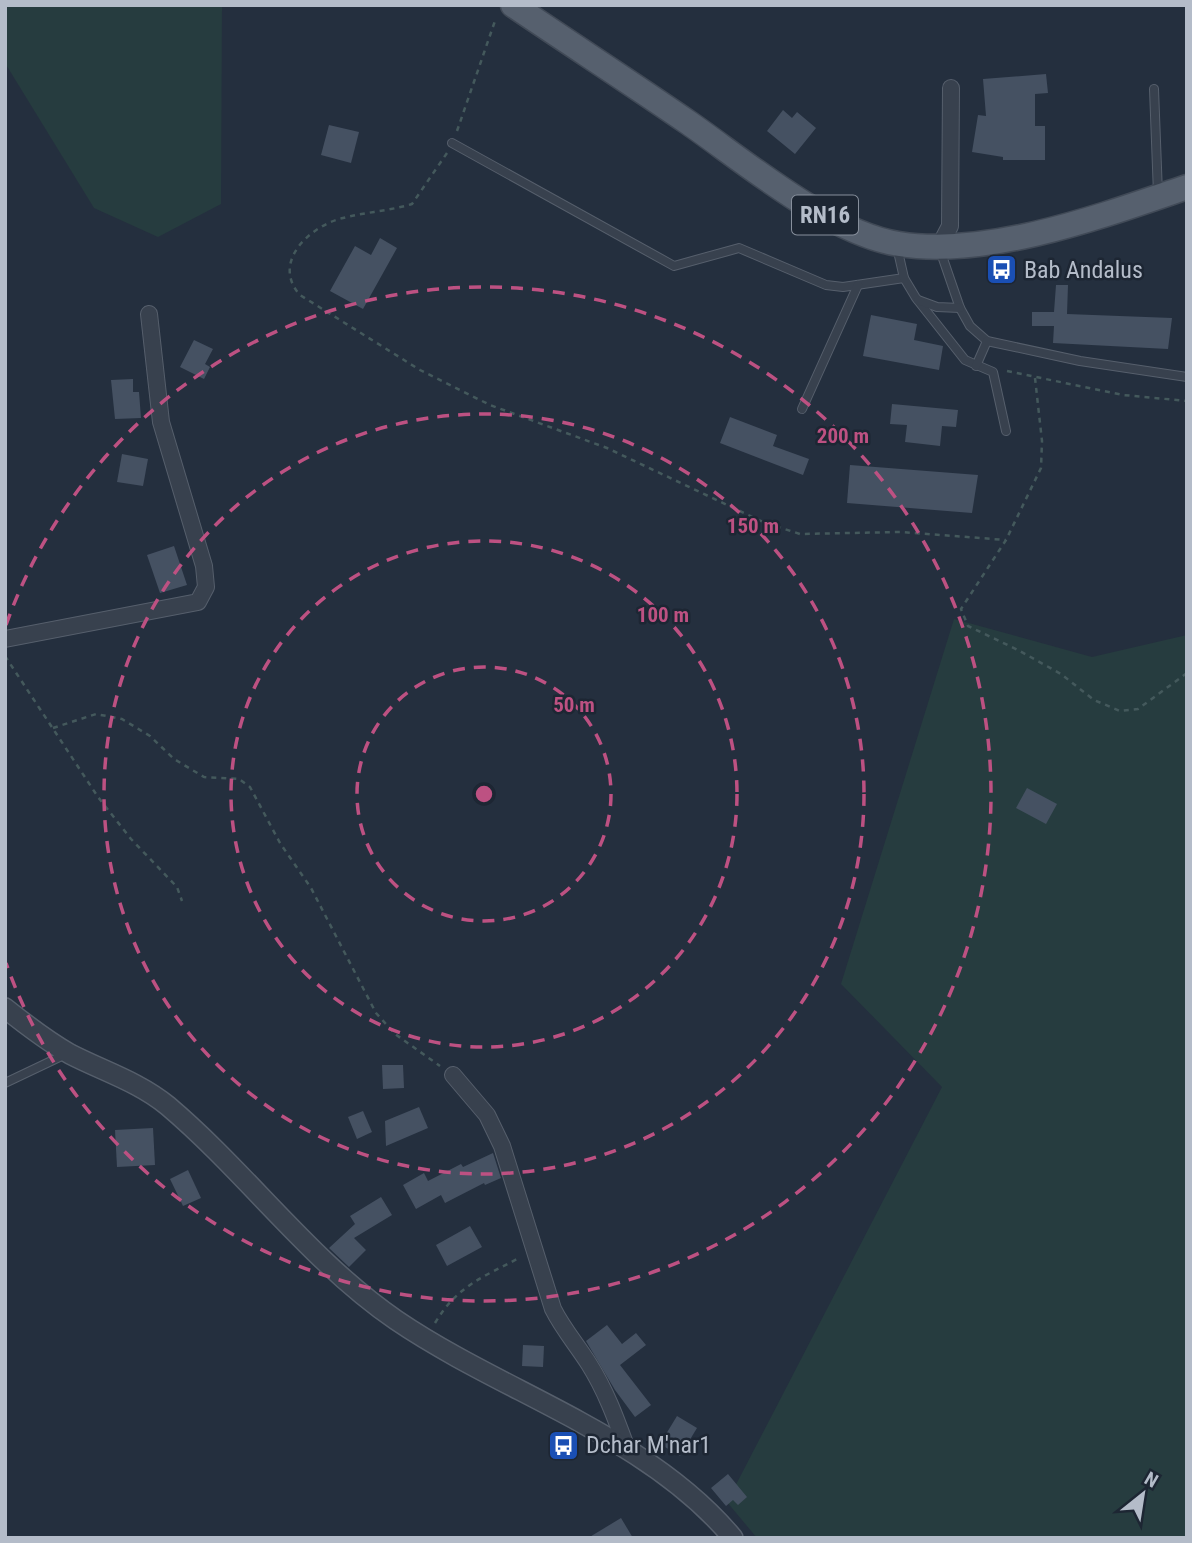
<svg xmlns="http://www.w3.org/2000/svg" width="1192" height="1543" font-family="'Roboto Condensed',sans-serif">
<style>
.green{fill:#263c3f}
.building{fill:#455162}
.lines{fill:none;stroke-linecap:round;stroke-linejoin:round}
.service-casing{stroke:#565f6c;stroke-width:10}
.minor-casing{stroke:#565f6c;stroke-width:18}
.tertiary-casing{stroke:#565f6c;stroke-width:22}
.primary-casing{stroke:#414a57;stroke-width:27}
.path{stroke:#44595c;stroke-width:2.5;stroke-dasharray:5 5;stroke-linecap:butt}
.service{stroke:#38414e;stroke-width:8}
.minor{stroke:#38414e;stroke-width:16}
.tertiary{stroke:#38414e;stroke-width:19}
.primary{stroke:#56606e;stroke-width:24}
.ring{fill:none;stroke:#bd5182;stroke-width:3.5;stroke-dasharray:12 9}
.labels{text-anchor:middle;dominant-baseline:central;stroke-width:5;stroke-linejoin:round;paint-order:stroke}
.shield{fill:#1d2633;stroke:#878f9c;stroke-width:2}
.shield-label{font-size:23px;font-weight:bold;fill:#b4bcc9}
.poi-label{font-size:24px;fill:#b4bcc9;stroke:#1d2633;text-anchor:start}
.centre{fill:#bd5182;stroke:#1d2633;stroke-width:3.5}
.ring-label{font-size:21px;text-anchor:middle;font-weight:bold;fill:#bd5182;stroke:#1d2633;stroke-width:5;stroke-linejoin:round;paint-order:stroke}
</style>
<rect width="100%" height="100%" fill="#242f3e"/>
<g class="green">
<path d="M5 5H222L221 204 158 237 94 208 5 63Z"/>
<path d="M954 619 1092 657 1187 635V1538H757L727 1502 942 1087 841 984Z"/>
</g>
<g class="building">
<path d="M1046 74 1048 93 1035 94V126H1045V160H1003V157L972 152 978 115 986 116 983 79Z"/>
<path d="M783 110 792 118 797 112 816 128 795 154 767 131Z"/>
<path d="M329 125 359 132 351 163 321 155Z"/>
<path d="M380 238 397 248 363 309 330 291 355 246 371 255Z"/>
<path d="M1056 285H1068L1067 314 1172 318 1168 349 1053 343 1054 326H1032V312H1054Z"/>
<path d="M871 315 917 324 914 340 943 346 939 370 863 356Z"/>
<path d="M194 340 213 349 205 364 210 367 204 379 180 367Z"/>
<path d="M133 379V392H139L141 418 115 419 111 380Z"/>
<path d="M892 404 958 410 956 427 942 426 940 446 905 442 907 425 890 424Z"/>
<path d="M730 417 777 435 773 446 809 459 803 475 720 443Z"/>
<path d="M122 454 148 459 143 486 117 482Z"/>
<path d="M850 465 978 475 972 513 847 503Z"/>
<path d="M174 546 187 585 160 593 147 555Z"/>
<path d="M1027 788 1057 804 1046 824 1016 808Z"/>
<path d="M382 1065H403L404 1088 383 1089Z"/>
<path d="M419 1107 428 1128 386 1146 385 1121Z"/>
<path d="M363 1111 372 1132 357 1139 348 1117Z"/>
<path d="M153 1128 155 1165 117 1167 115 1130Z"/>
<path d="M493 1153 501 1178 485 1185 484 1183 445 1203 441 1195 416 1209 403 1185 424 1173 428 1181 461 1164 463 1167Z"/>
<path d="M188 1170 201 1198 183 1206 170 1179Z"/>
<path d="M381 1197 392 1215 354 1238 366 1250 349 1267 329 1248 355 1224 350 1216Z"/>
<path d="M470 1226 482 1247 447 1266 436 1245Z"/>
<path d="M607 1325 622 1344 636 1333 646 1345 620 1365 651 1405 635 1417 615 1390 586 1341Z"/>
<path d="M523 1345 544 1346 543 1367 522 1366Z"/>
<path d="M677 1416 697 1428 680 1456 660 1444Z"/>
<path d="M728 1474 747 1497 738 1505 733 1500 726 1506 711 1488Z"/>
<path d="M621 1518 633 1538H588Z"/>
</g>
<g class="lines">
<defs>
<g id="service">
<path d="M1154 89 1158 194"/>
<path d="M452 143 674 266 739 248 826 285 843 287 904 278"/>
<path d="M897 247 904 278 916 298 965 360 993 372 1006 431"/>
<path d="M940 250 960 308 970 326 987 341 1080 361 1187 377"/>
<path d="M918 300 937 307 960 308"/>
<path d="M976 366 987 341"/>
<path d="M802 409 858 285"/>
<path d="M5 1083 66 1054"/>
</g>
<g id="minor">
<path d="M939 247 950 226 951 88"/>
<path d="M5 639 198 602 206 587 204 566 161 422 149 314"/>
<path d="M453 1075 487 1115 502 1146 553 1309C563 1329 577 1345 589 1364 606 1391 616 1419 627 1449"/>
</g>
<path id="tertiary" d="M5 1008C25 1024 47 1041 70 1054 103 1071 139 1082 168 1106 248 1174 310 1261 396 1320 505 1394 647 1435 733 1538"/>
<path id="primary" d="M513 5C572 45 631 83 689 123 745 162 831 234 899 244 988 258 1102 216 1187 187"/>
</defs>
<use href="#service" class="service-casing"/>
<use href="#minor" class="minor-casing"/>
<use href="#tertiary" class="tertiary-casing"/>
<use href="#primary" class="primary-casing"/>
<g class="path">
<path d="M457 131 496 18"/>
<path d="M447 153 412 204C389 211 366 212 343 218 309 226 271 263 300 295L420 370 490 405 607 448 763 522 800 534 901 532 1006 540"/>
<path d="M1007 371 1123 395 1187 401"/>
<path d="M1035 378 1042 441 1041 468 1006 540 961 609 968 626 1018 650 1061 674 1094 700 1120 711 1138 709 1187 673"/>
<path d="M5 656 98 797 131 839 177 887 182 901"/>
<path d="M53 728 96 714 122 719 150 736 174 759 204 777 239 779 250 787 280 843 311 888 376 1013 395 1034 440 1066"/>
<path d="M435 1323C457 1286 483 1277 519 1258"/>
</g>
<use href="#service" class="service"/>
<use href="#minor" class="minor"/>
<use href="#tertiary" class="tertiary"/>
<use href="#primary" class="primary"/>
</g>
<g class="ring">
<circle cx="484" cy="794" r="127"/>
<circle cx="484" cy="794" r="253"/>
<circle cx="484" cy="794" r="380"/>
<path d="M6 625A507 507 0 1 1 6 963"/>
</g>
<defs>
<symbol id="bus-square" viewBox="-11 -11 22 22"><rect x="-9" y="-9" width="18" height="18" rx="4" fill="#1a4fb4" stroke="#1d2633"/><path d="M-5-6H5V4H4V6H2V4H-2V6H-4V4H-5ZM-3.5-4V0h7V-4ZM-3.5 1.2v1.5H-2V1.2ZM2 1.2v1.5H3.5V1.2Z" fill="#fff"/></symbol>
</defs>
<g fill-rule="evenodd">
<use href="#bus-square" x="984" y="252" width="35" height="35"/>
<use href="#bus-square" x="546" y="1428" width="35" height="35"/>
</g>
<g class="labels">
<rect class="shield" x="792" y="195.5" width="66" height="39" rx="5"/>
<g class="shield-label">
<text x="825" y="215">RN16</text>
</g>
<g class="poi-label">
<text x="1024" y="270">Bab Andalus</text>
<text x="586" y="1445">Dchar M'nar1</text>
</g>
</g>
<circle cx="484" cy="794" r="10" class="centre"/>
<g class="ring-label">
<text x="843" y="443">200 m</text>
<text x="753" y="533">150 m</text>
<text x="663" y="622">100 m</text>
<text x="574" y="712">50 m</text>
</g>
<rect width="1192" height="1543" fill="none" stroke="#b4bcc9" stroke-width="14"/>
<g transform="translate(1143 1494) rotate(30)" stroke="#1d2633" stroke-width="5" paint-order="stroke">
<path d="M0-5L12 26L0 18L-12 26Z" fill="#b4bcc9"/>
<text y="-10" font-size="19" font-weight="bold" text-anchor="middle" fill="#b4bcc9">N</text>
</g>
</svg>
